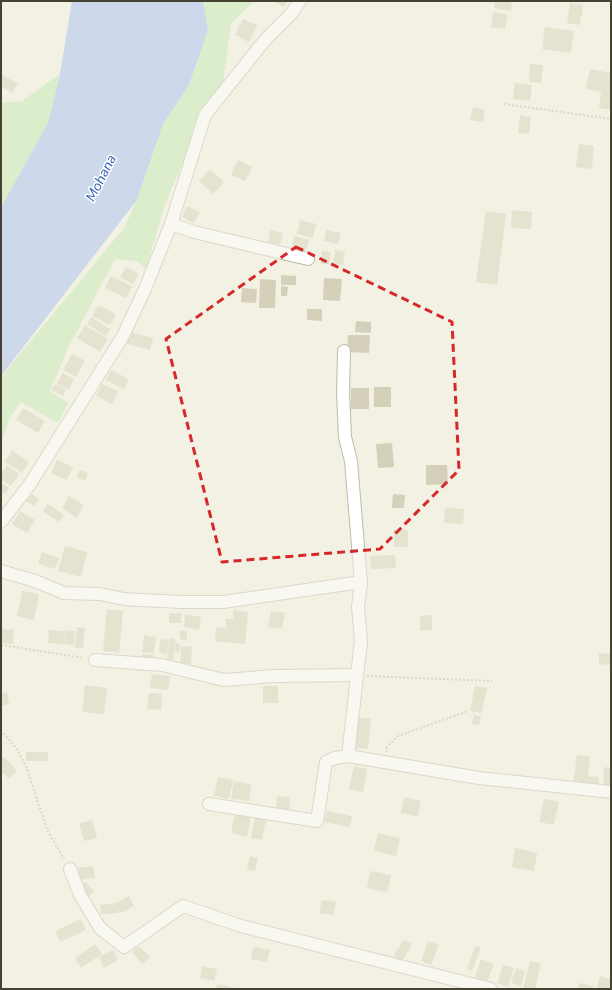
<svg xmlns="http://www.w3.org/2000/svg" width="612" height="990" font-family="'Nunito Sans',sans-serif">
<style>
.green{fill:#bfe8ac}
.water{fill:#9fbdf1}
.building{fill:#d4d0b9}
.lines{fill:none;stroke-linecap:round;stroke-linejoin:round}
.minor-casing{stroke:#bebba7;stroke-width:14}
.path{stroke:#c0bb98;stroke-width:2;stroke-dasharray:2 2;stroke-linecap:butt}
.minor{stroke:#fff;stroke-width:12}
.marked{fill:none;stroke:#d62828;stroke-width:3;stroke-dasharray:8 5;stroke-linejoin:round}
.labels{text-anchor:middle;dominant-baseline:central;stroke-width:3;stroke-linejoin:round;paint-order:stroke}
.water-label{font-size:14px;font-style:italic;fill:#2c5bb2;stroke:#fff}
</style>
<rect width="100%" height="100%" fill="#f2f1e4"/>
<g class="green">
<path d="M203 1H254L231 24 223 82 197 119 184 160 165 204 146 269 137 261 115 259 70 344 50 391 68 403 58 423 21 402 9 419 1 444V377L124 228 137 200 163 124 189 85 208 30Z"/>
<path d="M60 74 48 123 1 207V103L22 101Z"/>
</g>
<path class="water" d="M72 1H203L208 30 189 85 163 124 137 200 1 376V207L48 123 60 74Z"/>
<g class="building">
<path d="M273 1H288L284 7Z"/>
<path d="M495 1H512L511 11 494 8Z"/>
<path d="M570 3 583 5 580 25 567 23Z"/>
<path d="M493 12 508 15 505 29 491 27Z"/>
<path d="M243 19 257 25 249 42 235 35Z"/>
<path d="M545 27 574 31 571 53 542 49Z"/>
<path d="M530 64 543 65 541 83 529 82Z"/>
<path d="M590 69 611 73V110L599 108 601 92 586 89Z"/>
<path d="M3 75 18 84 12 93 1 86V77Z"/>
<path d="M515 83 532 85 530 101 513 99Z"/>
<path d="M473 107 485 110 483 122 470 120Z"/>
<path d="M520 115 531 117 529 134 518 133Z"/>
<path d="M579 144 594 146 592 169 576 167Z"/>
<path d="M238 160 252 167 245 181 231 175Z"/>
<path d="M210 169 224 182 213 194 199 181Z"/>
<path d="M187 206 200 212 194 223 182 217Z"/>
<path d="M512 210 532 212 531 229 511 228Z"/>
<path d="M486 211 506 214 497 285 476 282Z"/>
<path d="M300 220 316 224 313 238 297 234Z"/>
<path d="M270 230 283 233 280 245 268 242Z"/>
<path d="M326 230 341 233 338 244 324 241Z"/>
<path d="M294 236 309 240 306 250 292 246Z"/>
<path d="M335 250 345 252 343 265 333 264Z"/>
<path d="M322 251 331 252 329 264 321 263Z"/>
<path d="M126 267 139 274 133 284 120 277Z"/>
<path d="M281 275 296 276V285H281Z"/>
<path d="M111 276 132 286 126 298 105 288Z"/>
<path d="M324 278 342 279 340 301 323 300Z"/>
<path d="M260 279 276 280 275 308H259Z"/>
<path d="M281 286 288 287 287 296H281Z"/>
<path d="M242 288 257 289 256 303 241 302Z"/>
<path d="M98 305 116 314 110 325 92 316Z"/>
<path d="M307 309H322V321L307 320Z"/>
<path d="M91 317 110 329 106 336 87 324Z"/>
<path d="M356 321 371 322V333L355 332Z"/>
<path d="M85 325 108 339 100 352 77 338Z"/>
<path d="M130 332 153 338 150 350 127 344Z"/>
<path d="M348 335H370L369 353 347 352Z"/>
<path d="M72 354 85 361 76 377 63 370Z"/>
<path d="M111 370 129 379 124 389 106 380Z"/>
<path d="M63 373 74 379 69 390 57 384Z"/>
<path d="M55 384 66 390 63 396 52 390Z"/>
<path d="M102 384 118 391 112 404 96 396Z"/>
<rect x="374" y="387" width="17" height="20"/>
<rect x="351" y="388" width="18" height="21"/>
<path d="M23 408 45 421 38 433 16 420Z"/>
<path d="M392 443 394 467 378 468 376 444Z"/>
<path d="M12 450 29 462 22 473 5 462Z"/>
<path d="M57 460 73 467 67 480 51 473Z"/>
<path d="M7 465 19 474 11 486 1 479V474Z"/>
<path d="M426 465H447L448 484 426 485Z"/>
<path d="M80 470 88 473 85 481 76 477Z"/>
<path d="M1 483 9 488 5 494 1 491Z"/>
<path d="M32 494 39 499 34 506 26 501Z"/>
<path d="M393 494 405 495 404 508H392Z"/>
<path d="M69 496 84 505 76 518 62 508Z"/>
<path d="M48 504 64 515 59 522 43 511Z"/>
<path d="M445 508 464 509 463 524 444 523Z"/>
<path d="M20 511 35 520 27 533 12 524Z"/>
<rect x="394" y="530" width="14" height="17"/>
<path d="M65 546 87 552 81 577 58 571Z"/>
<path d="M42 552 59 558 55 569 38 564Z"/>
<path d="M395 555 396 568 371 569 370 556Z"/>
<path d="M22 591 39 594 34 620 17 616Z"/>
<path d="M107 609 123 611 119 653 103 651Z"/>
<path d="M233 610 248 612 245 644 215 641 216 627 226 628V619H233Z"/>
<path d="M271 611 285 613 282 629 268 627Z"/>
<path d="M169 613H182L181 623H169Z"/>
<path d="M185 614 201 617 199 630 184 627Z"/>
<path d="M432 615V630L420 631V616Z"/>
<path d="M77 627 85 628 83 648H75Z"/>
<path d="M1 629 14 630 13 644 1 643Z"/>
<path d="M49 630 65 631 64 644 48 643Z"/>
<path d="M66 630 75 631 74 645 64 644Z"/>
<path d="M180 631H187V640L180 639Z"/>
<path d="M144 635 156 637 154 653 142 652Z"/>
<path d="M170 638 176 639 173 660 167 659Z"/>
<path d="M160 639 169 640 167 654 159 653Z"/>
<path d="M176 643 180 644 179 653 175 652Z"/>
<path d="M181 646 192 647 191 664H180Z"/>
<path d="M599 653 611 654V665L599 664Z"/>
<path d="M142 654 154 655 153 663 142 661Z"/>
<path d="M152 674 170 676 168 690 150 688Z"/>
<path d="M85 685 107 688 104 714 82 712Z"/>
<rect x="263" y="686" width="15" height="17"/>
<path d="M475 686 487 688 482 713 470 711Z"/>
<path d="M7 692 9 704 1 706V694Z"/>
<path d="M149 693 162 694 161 710 147 709Z"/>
<path d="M474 715 481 717 479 725 472 724Z"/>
<path d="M357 718H371L368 749 353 748Z"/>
<rect x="26" y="752" width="22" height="9"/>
<path d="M577 755 590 757 588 776 599 777 598 787 573 784Z"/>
<path d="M4 757 17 771 9 779 1 771V760Z"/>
<path d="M354 766 367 769 363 792 349 789Z"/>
<path d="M604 767 611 768V787L603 786Z"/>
<path d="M218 777 233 780 229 799 214 796Z"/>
<path d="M234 781 251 784 249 801 231 799Z"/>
<path d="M277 796 290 797 289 812 276 810Z"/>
<path d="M404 797 421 801 418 817 401 813Z"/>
<path d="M544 799 559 802 554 825 539 822Z"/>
<path d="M327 811 352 816 350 827 324 822Z"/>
<path d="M235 813 251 816 247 837 231 833Z"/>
<path d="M255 817 266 819 262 840 251 838Z"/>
<path d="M92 820 97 838 84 841 79 823Z"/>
<path d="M378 833 400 838 396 856 374 851Z"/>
<path d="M515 848 537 853 534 871 512 867Z"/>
<path d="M250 856 258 858 255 871 247 869Z"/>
<path d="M93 866 95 878 80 880 78 868Z"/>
<path d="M370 871 391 875 387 892 367 888Z"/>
<path d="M86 882 94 892 88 896 81 886Z"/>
<path d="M129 896 134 906 121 913 118 909 119 913 101 914 100 905 116 903Z"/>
<path d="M322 900 336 902 333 915 319 913Z"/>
<path d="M81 919 86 930 60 942 55 931Z"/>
<path d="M403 940 412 943 403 961 394 956Z"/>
<path d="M428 941 439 945 431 965 421 961Z"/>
<path d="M95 944 102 954 81 968 75 958Z"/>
<path d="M139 946 150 957 142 964 132 952Z"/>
<path d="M475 946 481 948 472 971 467 969Z"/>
<path d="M253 947 270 950 267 962 251 959Z"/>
<path d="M113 950 118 960 104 968 99 957Z"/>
<path d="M481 959 494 964 487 982 475 977Z"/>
<path d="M530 961 541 964 535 989H523Z"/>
<path d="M503 965 514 968 508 987 497 983Z"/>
<path d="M202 966 217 969 214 981 200 978Z"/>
<path d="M516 968 525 971 521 986 511 983Z"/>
<path d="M600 976 611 979V989H597Z"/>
<path d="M579 983 593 986 592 989H578Z"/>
<path d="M217 984 234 988V989H216Z"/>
</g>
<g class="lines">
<defs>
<g id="minor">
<path d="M171 224 194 232 308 259"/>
<path d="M344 351 343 393 345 437 351 461 361 582 358 607 361 641 348 756 479 778 611 792"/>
<path d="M1 522 30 484 123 336 145 289 171 224 205 115 265 40 291 14 300 1"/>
<path d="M1 571 35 581 64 593 100 594 124 599 181 602H223L361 582"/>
<path d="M95 660 162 665 224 680 274 676 357 675"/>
<path d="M209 804 317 821 326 762 335 758 348 756"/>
<path d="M70 869 80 895 100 928 124 947 183 906 241 926 491 989"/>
</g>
</defs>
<use href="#minor" class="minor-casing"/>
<g class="path">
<path d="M504 104 611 119"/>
<path d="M1 645 84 658"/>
<path d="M367 676 492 681"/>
<path d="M1 730 16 748 26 766 47 830 64 859"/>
<path d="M387 752 386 748 398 736 468 711"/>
</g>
<use href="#minor" class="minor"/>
</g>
<path d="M0 0H612V990H0ZM296 247 452 322 459 470 380 549 222 562 166 339Z" fill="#f2f1e4" fill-opacity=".55" fill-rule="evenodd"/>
<path class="marked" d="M296 247 452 322 459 470 380 549 222 562 166 339Z"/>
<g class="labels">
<g class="water-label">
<text transform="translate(101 178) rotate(-63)">Mohana</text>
</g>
</g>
<rect width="612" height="990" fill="none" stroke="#454234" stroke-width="4"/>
</svg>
